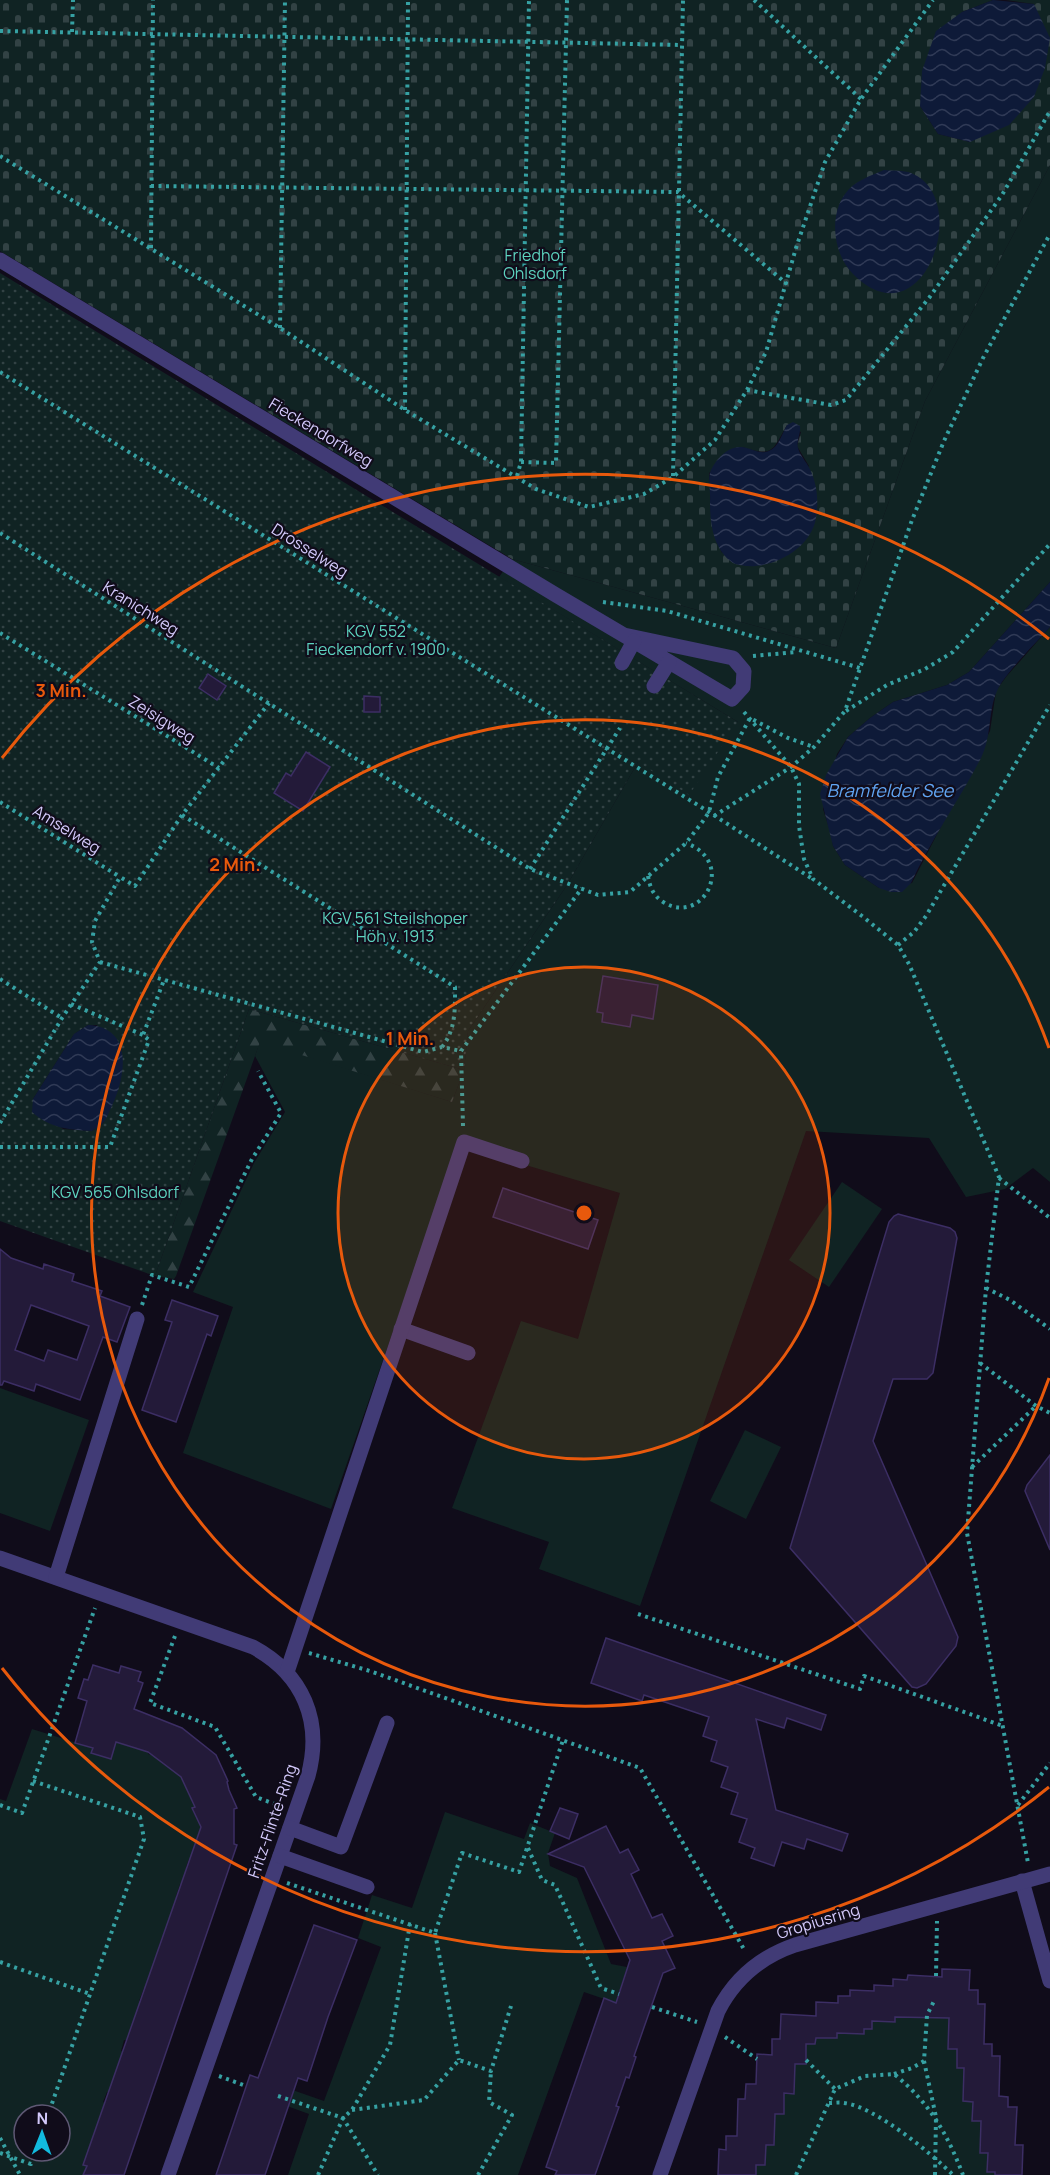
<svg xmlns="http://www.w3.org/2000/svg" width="1050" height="2175" font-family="Manrope,sans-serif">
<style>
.green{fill:#102323;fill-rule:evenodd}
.forest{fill:url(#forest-firs)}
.cemetery{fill:url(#cemetery-stones);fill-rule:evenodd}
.garden{fill:url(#garden-dots);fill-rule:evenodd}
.water{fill:url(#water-waves)}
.building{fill:#231a39;stroke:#3c2e64;stroke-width:1.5;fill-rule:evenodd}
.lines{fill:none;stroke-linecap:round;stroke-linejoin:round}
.path{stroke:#36a1a3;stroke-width:4;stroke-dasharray:3 4.5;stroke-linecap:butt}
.minor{stroke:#413b76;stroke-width:15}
.ring{fill:none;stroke:#e8590c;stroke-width:3}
.labels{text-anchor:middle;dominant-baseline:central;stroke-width:4.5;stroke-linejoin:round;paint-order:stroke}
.park-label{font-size:16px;fill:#5dd3bf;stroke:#100c1a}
.street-label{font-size:16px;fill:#d3c9fb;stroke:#100c1a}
.water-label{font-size:18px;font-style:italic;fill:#60a4f2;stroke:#100c1a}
.centre{fill:#e8590c;stroke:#100c1a;stroke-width:3}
.ring-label{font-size:18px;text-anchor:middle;font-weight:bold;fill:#e8590c;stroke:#100c1a;stroke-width:4.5;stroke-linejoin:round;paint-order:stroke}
</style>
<defs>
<pattern id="forest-firs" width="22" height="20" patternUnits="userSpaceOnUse" patternTransform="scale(1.5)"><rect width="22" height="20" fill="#102323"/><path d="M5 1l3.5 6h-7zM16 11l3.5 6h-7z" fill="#324244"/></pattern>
<pattern id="cemetery-stones" width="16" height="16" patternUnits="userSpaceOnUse" patternTransform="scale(1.5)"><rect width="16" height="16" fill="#102323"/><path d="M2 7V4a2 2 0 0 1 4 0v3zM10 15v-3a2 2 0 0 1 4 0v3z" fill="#324244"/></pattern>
<pattern id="garden-dots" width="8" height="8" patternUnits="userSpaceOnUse" patternTransform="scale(1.5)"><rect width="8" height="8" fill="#102323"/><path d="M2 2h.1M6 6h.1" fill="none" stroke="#324244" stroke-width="1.8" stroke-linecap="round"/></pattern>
<pattern id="water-waves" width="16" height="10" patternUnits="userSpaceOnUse" patternTransform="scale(1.5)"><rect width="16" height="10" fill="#0e1a38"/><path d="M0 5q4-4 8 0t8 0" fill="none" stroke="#303a56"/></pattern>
</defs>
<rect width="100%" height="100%" fill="#100c1a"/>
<g class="green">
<path d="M1050 165V582L969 672 947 685 893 702 870 718 848 737 837 754 823 809 831 834 833 846 845 865 879 888 912 883 990 731 996 691 1006 677 1050 627V1182L1033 1168 1005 1189 966 1197 929 1138 806 1131 640 1606 539 1569 549 1542 452 1508 521 1321 578 1339 620 1193 458 1145 331 1509 183 1453 233 1307 193 1292 254 1163 285 1112 255 1056 260 1041 452 1102 464 1070 468 1031 567 885 638 762 738 722 499 577 512 559 836 648 925 401Z"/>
<path d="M842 1182 882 1209 829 1287 789 1260Z"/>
<path d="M0 1388 89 1420 50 1531 0 1513Z"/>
<path d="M745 1430 781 1447 746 1519 710 1501Z"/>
<path d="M32 1729 93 1748 91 1753 110 1759 116 1742 137 1749 150 1748 148 1754 158 1757V1760L167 1767 171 1762 185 1773 197 1806 192 1808 196 1818H202L203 1838 197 1839 193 1850 197 1851 194 1860 189 1859 186 1867 190 1869 184 1885 180 1884 176 1896 180 1898 169 1939 162 1937 158 1948 162 1950 148 1989 144 1988 139 2001 144 2003 131 2041 124 2040 121 2051 127 2053 113 2093 107 2092 103 2102 109 2104 88 2152 92 2154 84 2165 87 2166 83 2175H0V1799L6 1801ZM24 2115H60V2151H24Z"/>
<path d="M445 1812 524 1839 530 1823 555 1833 548 1853 550 1866 577 1878 611 1964 627 1967 616 2003 584 1992 518 2175H288L309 2114 276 2102 281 2086 324 2101 381 1947 358 1938 372 1895 412 1908Z"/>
<path d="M917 1998 941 2018H949L948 2049H957V2068H964L963 2101 973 2102 972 2121H981L980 2153H988L987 2172H995V2175H756V2165H765L766 2145H774L775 2114H784V2093H794L795 2064H805L806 2044H815L816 2038 837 2033 864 2034V2029H872V2021L895 2022V2017H916Z"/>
</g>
<path class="forest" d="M249 1009 464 1070 452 1102 260 1042 176 1276 174 1279 155 1276Z"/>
<path class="cemetery" d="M0 0H993L962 12 920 106 938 134 970 142 1034 4 1006 0H1050V165L925 401 836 648 512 559 0 251ZM787 425 801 432 797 446 809 466 722 553C707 521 712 506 709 473L742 447C774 457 772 451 787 425Z"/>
<path class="garden" d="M0 273 738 722 689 795 638 762 567 885 468 1031 464 1070 249 1009 155 1276 0 1221ZM88 1025H97L104 1122 92 1131 63 1129 33 1099 74 1034Z"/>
<g class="water">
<path d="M993 0 1034 4 1050 38 1045 68 1034 97 1009 125 970 142 938 134 920 106 922 71 936 31 962 12Z"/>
<path d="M884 170C892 171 904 170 911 173 974 198 923 345 853 274 833 254 829 216 845 194 854 181 870 176 884 170Z"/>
<path d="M793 422 800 426C801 434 796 441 798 448 800 455 804 459 807 464 817 480 819 500 816 518 811 548 775 568 746 566 742 565 737 565 733 563 713 549 710 524 710 501 711 492 707 478 711 470 717 458 728 446 742 447 752 448 759 455 769 451 779 447 782 433 787 425Z"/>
<path d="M1050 582V627C1037 642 1004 674 997 691 988 710 992 736 981 758 959 800 931 840 911 883L902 892H891L879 888 845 865 833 846 820 794 826 775 848 737 870 718 893 702 947 685 969 672Z"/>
<path d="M88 1025C134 1027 126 1077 112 1106 109 1111 107 1119 103 1123 100 1126 95 1129 92 1131 70 1130 49 1128 32 1112L33 1099 74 1034Z"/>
</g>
<g class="building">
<path d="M208 674 226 686 217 700 199 688Z"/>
<path d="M364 696 380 697V712H364Z"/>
<path d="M306 752 330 767 303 811 274 793 286 773 291 776Z"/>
<path d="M603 976 658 985 653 1019 632 1015 630 1027 602 1022 603 1013 597 1012Z"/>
<path d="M503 1188 598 1220 588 1249 493 1217Z"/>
<path d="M898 1214 950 1228 955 1232 957 1238 933 1373 927 1379H893L873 1441 958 1637 956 1646 926 1684 917 1688 912 1687 790 1548 889 1222 894 1216Z"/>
<path d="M0 1249 11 1258 43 1269 44 1264 74 1274 72 1281 102 1291 100 1296 130 1307 117 1342 103 1337 80 1400 36 1384 34 1391 4 1381 2 1385H0ZM31 1305 89 1326 77 1360 48 1350 44 1361 15 1350Z"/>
<path d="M172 1300 218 1316 211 1336 207 1334 176 1422 142 1410 172 1322 165 1320Z"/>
<path d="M1050 1455V1550L1025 1491 1027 1485Z"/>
<path d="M606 1638 826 1715 821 1730 787 1718 784 1728 756 1719 776 1810 848 1834 842 1851 807 1839 804 1849 782 1842 774 1866 751 1858 755 1848 739 1842 747 1819 731 1814 738 1793 721 1787 728 1767 711 1761 717 1741 703 1736 709 1717 644 1695 642 1701 591 1683Z"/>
<path d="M93 1665 119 1673 121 1666 141 1672 138 1681 143 1683 134 1709 182 1728 216 1755 228 1781 227 1782 229 1790 237 1808 234 1809V1844L237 1845 124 2175H83L87 2166 83 2165 201 1827 192 1808 195 1807 181 1777 148 1752 116 1742 111 1759 91 1753 93 1748 75 1743 87 1701 78 1698 84 1679 88 1680Z"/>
<path d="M560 1808 578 1814 569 1839 550 1831Z"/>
<path d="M606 1826 620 1853 628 1849 639 1870 631 1874 652 1918 662 1914 673 1936 662 1941 675 1968 663 1973 634 2056 636 2057 629 2078 626 2077 616 2106 619 2107 595 2175H555L557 2171 546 2167 604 1998 616 2003 630 1960 584 1867 548 1854Z"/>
<path d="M314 1925 357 1940 328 2017 307 2081 298 2078 265 2175H216L250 2075 258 2078Z"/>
<path d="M942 1969 970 1970 969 1990H978V2004H985L984 2044H992V2056H1000L999 2096 1008 2097V2107H1017L1015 2145H1023L1022 2175H995V2172H987L988 2153H980L981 2121H972L973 2102 963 2101 964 2068H957V2049H948L949 2018 895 2017V2022L872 2021V2029H864V2034L837 2033V2038H816L815 2044H806V2064H795L794 2094 784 2093V2114H775L774 2145H766L765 2165H756V2175H718L719 2149 726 2150V2136H737L738 2099H745L746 2084H756L757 2054 772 2055V2039H780L781 2014 816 2016V2002L838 2003V1996H850V1990L874 1991V1985L893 1986V1979L907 1980 908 1975 942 1977Z"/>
</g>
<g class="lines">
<g class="path">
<path d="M754 0 861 99"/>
<path d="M0 31 682 45"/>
<path d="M72 32 73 0"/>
<path d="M0 156 280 328 405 410 536 489 589 507 644 494 673 477 715 440 747 390 766 352 796 248 825 162 861 99 933 0"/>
<path d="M151 186 678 192 787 284"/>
<path d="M151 248 153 0"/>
<path d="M280 328 285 0"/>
<path d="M0 372 709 812 811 878"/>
<path d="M747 390 831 405 846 400 929 298 1002 195 1050 111"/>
<path d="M405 410 408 0"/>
<path d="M521 462 556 463 567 0"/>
<path d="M517 476 521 462 529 0"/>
<path d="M673 476 683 0"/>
<path d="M0 533 530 869 598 895 630 892 686 843 703 821 709 812 718 777 750 718 788 738 814 747"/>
<path d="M603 602 667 611 860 668"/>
<path d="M0 633 219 768"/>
<path d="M753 656 796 652"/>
<path d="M846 711 887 685 925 669 953 652 1050 544"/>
<path d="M744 712 791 767 799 784V826L804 859 813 879 862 916 898 945 909 964 999 1177 986 1288 967 1533 1028 1863"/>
<path d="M0 802 120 877"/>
<path d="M182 815 455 987C455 1009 456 1029 442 1047"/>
<path d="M714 816 791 767 814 747 845 711 912 520 944 441 983 358 1050 234"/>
<path d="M530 869 620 728"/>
<path d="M648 876C650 888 654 897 665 903 703 925 737 862 686 843"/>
<path d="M898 945 914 932 926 916 1050 705"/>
<path d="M100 962 423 1052 442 1047 461 1051"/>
<path d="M0 979 62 1018"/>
<path d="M71 1004 143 1035"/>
<path d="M0 1123 62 1018 100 962 92 942 95 921 120 877 135 886 182 815 269 703"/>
<path d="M463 1126 461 1051 582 888"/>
<path d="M0 1147H110L149 1040 143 1035 164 980"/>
<path d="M999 1178 1050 1218"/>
<path d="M986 1288 1010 1300 1050 1329"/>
<path d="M142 1305 152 1275 189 1287 252 1159 281 1113 258 1071"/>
<path d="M980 1363 1036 1406 1050 1413"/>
<path d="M972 1467 1036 1406"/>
<path d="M638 1614 860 1689 864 1676 1003 1726"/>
<path d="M175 1636 150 1703 215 1727 256 1797 280 1806"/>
<path d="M309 1653 370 1671 640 1768 745 1951"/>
<path d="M33 1781 140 1817 144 1839 48 2115"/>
<path d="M0 1805 22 1813 95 1608"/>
<path d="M1018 1805 1050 1763"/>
<path d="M528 1848 542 1880 555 1885 601 1988 619 1994"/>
<path d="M287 1883 435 1933 462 1853 519 1872 563 1740"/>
<path d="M435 1933 459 2060"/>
<path d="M0 1962 90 1994"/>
<path d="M936 1976 937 1921"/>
<path d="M652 2007 697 2022"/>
<path d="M725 2037 757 2059"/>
<path d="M806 2060 835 2089"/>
<path d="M894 2074 912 2068 924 2061"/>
<path d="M219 2076 246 2086"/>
<path d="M278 2096 343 2118 378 2175"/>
<path d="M829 2103C834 2103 839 2102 844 2103 874 2106 931 2153 953 2175"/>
<path d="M352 2110 424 2100 459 2060 491 2071 511 2006"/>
<path d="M0 2138 20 2175"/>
<path d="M0 2153 31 2164 35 2151"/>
<path d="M318 2175 343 2118 352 2110 390 2045 410 1924"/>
<path d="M478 2175 512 2115 489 2102 491 2071"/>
<path d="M796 2175 835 2089 865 2076 894 2074C929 2102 947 2133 963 2175"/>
<path d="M935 2175 936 2117 924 2061 927 2015 935 1999"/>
</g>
<g class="minor">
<path d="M0 260 556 595 732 699 743 687 744 671 733 658 624 635"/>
<path d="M622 663 634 641"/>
<path d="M654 686 669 662"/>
<path d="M401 1329 468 1353"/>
<path d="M0 1558 253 1647C303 1674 323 1721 308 1776L168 2175"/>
<path d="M56 1577 137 1319"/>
<path d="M287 1672 464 1142 522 1161"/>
<path d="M290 1828 341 1847 387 1723"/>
<path d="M280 1856 367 1887"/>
<path d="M1022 1881 1050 1981"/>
<path d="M660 2175 718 2011C735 1978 760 1957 795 1945L1050 1874"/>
</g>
</g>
<circle cx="584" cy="1213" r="246" fill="#e8590c" fill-opacity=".12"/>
<g class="ring">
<circle cx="584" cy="1213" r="246"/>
<path d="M1049 1378A493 493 0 1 1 1049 1048"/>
<path d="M1049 1787A739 739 0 0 1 2 1668M2 758A739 739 0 0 1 1049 639"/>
</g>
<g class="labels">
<g class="park-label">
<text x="535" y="255">Friedhof<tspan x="535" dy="18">Ohlsdorf</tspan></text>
<text x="376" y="631">KGV 552<tspan x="376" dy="18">Fieckendorf v. 1900</tspan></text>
<text x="395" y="918">KGV 561 Steilshoper<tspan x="395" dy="18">Höh v. 1913</tspan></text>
<text x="115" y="1192">KGV 565 Ohlsdorf</text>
</g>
<g class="street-label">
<text transform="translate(321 432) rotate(31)">Fieckendorfweg</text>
<text transform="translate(310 550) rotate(32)">Drosselweg</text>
<text transform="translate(141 608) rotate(32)">Kranichweg</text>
<text transform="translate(162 719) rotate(32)">Zeisigweg</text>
<text transform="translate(67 829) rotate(32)">Amselweg</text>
<text transform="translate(272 1821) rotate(-71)">Fritz-Flinte-Ring</text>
<text transform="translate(818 1921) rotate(-17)">Gropiusring</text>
</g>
<g class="water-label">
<text x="890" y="790">Bramfelder See</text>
</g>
</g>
<circle cx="584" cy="1213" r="9" class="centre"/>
<g class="ring-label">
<text x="61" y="697">3 Min.</text>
<text x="235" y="871">2 Min.</text>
<text x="410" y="1045">1 Min.</text>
</g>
<g transform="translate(42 2133) rotate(1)"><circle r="28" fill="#100c1a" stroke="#5e5874" stroke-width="1.5"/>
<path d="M0-4.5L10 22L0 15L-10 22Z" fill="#12bade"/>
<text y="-9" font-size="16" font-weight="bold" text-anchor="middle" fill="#d3c9fb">N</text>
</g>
</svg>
